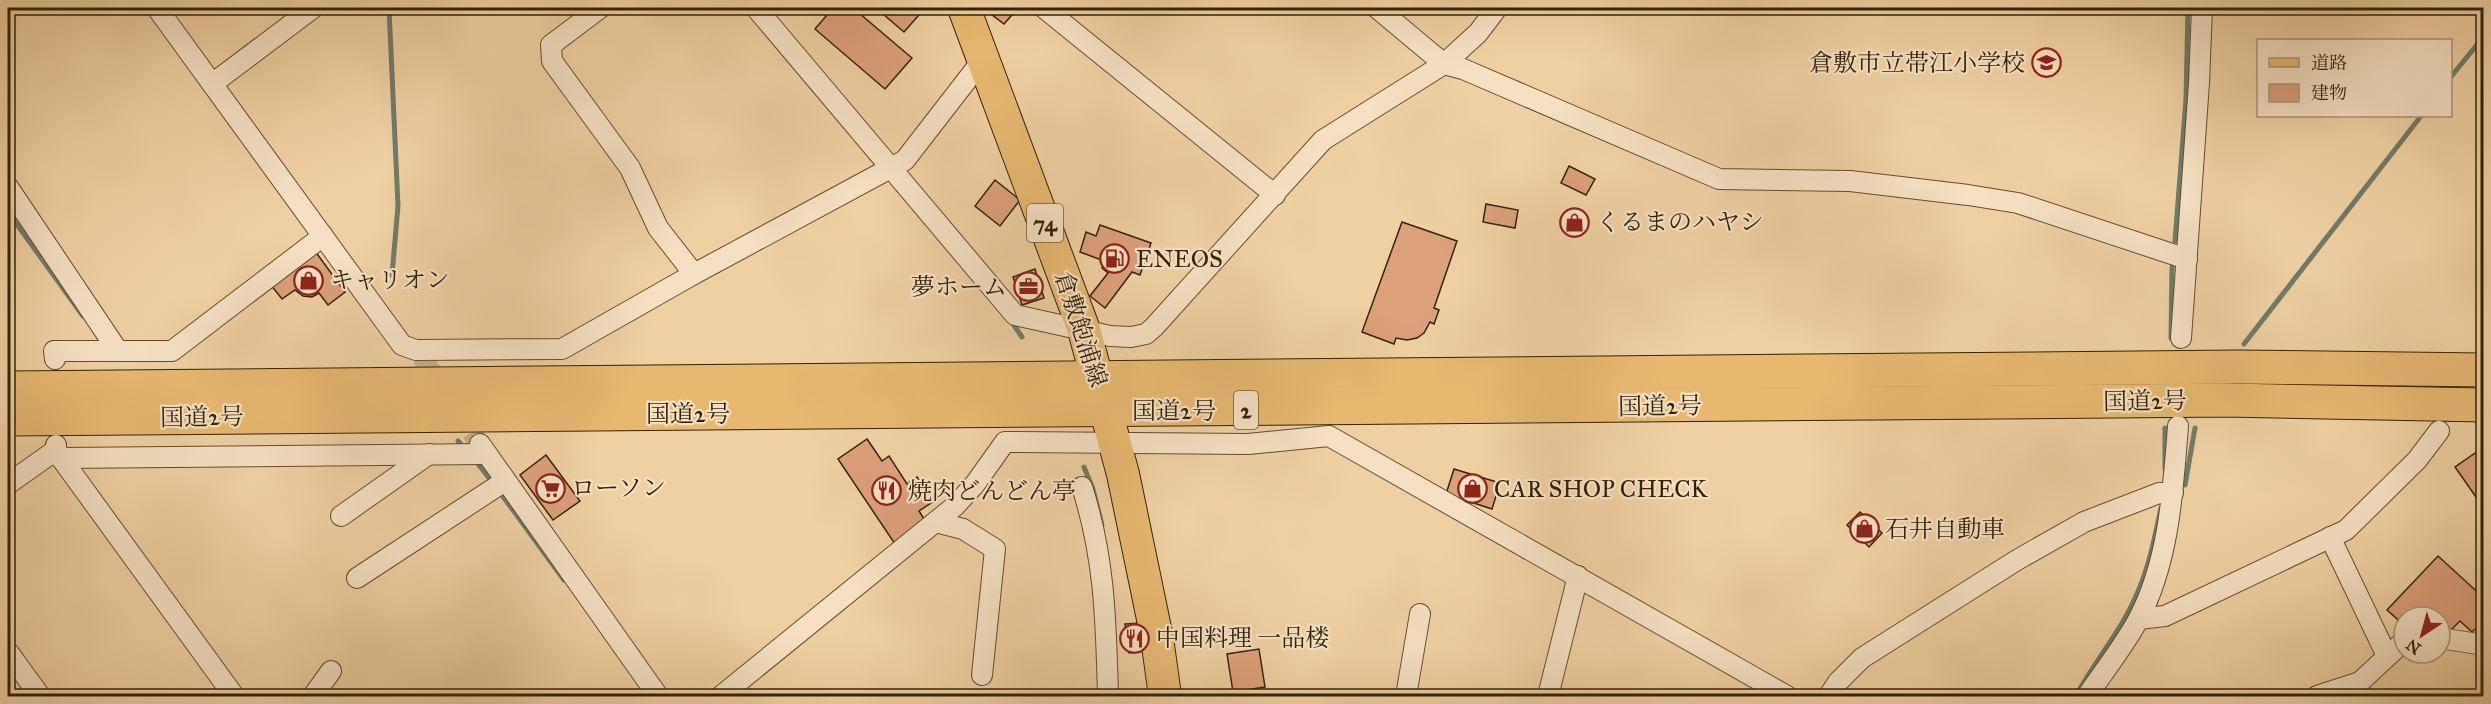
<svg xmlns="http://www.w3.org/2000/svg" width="2491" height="704" font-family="'IM FELL Great Primer','Noto Serif JP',serif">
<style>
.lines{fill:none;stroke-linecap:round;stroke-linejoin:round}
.stream{stroke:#707b6a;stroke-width:5}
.building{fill:#dca07b;stroke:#322209;stroke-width:1.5}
.minor-tunnel{stroke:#c9ad83;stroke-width:20;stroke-dasharray:20 10;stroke-linecap:butt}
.minor-casing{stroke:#614e2f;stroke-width:22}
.primary-casing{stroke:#322209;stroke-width:34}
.trunk-casing{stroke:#322209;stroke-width:35}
.minor{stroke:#f5e0c3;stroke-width:20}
.primary{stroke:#e8b871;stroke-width:32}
.trunk{stroke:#e8b871;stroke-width:33}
.labels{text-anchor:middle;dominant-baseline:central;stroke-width:4.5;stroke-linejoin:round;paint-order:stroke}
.shield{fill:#f5e0c3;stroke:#6c5b41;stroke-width:1.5}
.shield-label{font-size:22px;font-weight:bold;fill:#322209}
.poi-label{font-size:24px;fill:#322209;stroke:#f5e0c3;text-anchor:start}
.street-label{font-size:24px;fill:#322209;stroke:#f5e0c3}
</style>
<rect width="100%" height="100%" fill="#efd0a2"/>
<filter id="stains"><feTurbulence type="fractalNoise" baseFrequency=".00333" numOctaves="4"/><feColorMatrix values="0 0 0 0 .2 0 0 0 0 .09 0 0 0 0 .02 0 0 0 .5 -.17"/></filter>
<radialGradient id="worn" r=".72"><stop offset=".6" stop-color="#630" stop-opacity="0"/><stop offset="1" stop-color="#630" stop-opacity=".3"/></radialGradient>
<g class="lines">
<g class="stream">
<path d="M389 8 398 206 392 275"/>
<path d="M2450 78 2484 36"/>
<path d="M8 212 83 316"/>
<path d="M2175 241 2186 99 2188 8"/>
<path d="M1011 321 1022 337"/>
<path d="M2171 338 2172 267"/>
<path d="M2244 344 2421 116"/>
<path d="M458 441 465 449"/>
<path d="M475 460 493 483"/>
<path d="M1084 467 1093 489 1102 525"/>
<path d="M2165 469V428"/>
<path d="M2185 485 2195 428"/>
<path d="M499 491 564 580"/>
<path d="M2076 696C2095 660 2124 628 2139 589 2150 563 2155 535 2161 508"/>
</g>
</g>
<g class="building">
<path d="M833 8H853L912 58 885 89 815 29Z"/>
<path d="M876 8H925L904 32Z"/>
<path d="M983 8H1018L1004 24Z"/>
<path d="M1569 166 1595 179 1586 195 1561 183Z"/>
<path d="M995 180 1020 200 1000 226 975 206Z"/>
<path d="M1486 204 1518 210 1515 228 1483 222Z"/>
<path d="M1402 222 1457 241 1434 308 1439 310 1434 324 1430 322 1424 333 1417 338 1407 340 1396 338 1394 344 1362 332Z"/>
<path d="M1100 225 1151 243 1140 275 1132 272 1105 308 1090 296 1108 273 1102 268 1107 262 1080 252 1086 232 1096 236Z"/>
<path d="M315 251 345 292 328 305 319 293 312 297 303 296 295 290 282 299 270 284Z"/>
<path d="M1035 269 1044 298 1022 305 1013 277Z"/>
<path d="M867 439 882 461 889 456 907 484 917 477 934 501 919 511 926 522 895 544 838 459Z"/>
<path d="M2484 447V506L2483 507 2455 467Z"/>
<path d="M546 455 580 501 553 520 520 475Z"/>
<path d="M1454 469 1500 483 1492 509 1446 494Z"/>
<path d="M1860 512 1882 533 1869 547 1847 525Z"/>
<path d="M2438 556 2484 598V621L2472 632 2460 621 2447 634 2440 628V617H2404V625L2387 610Z"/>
<path d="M1142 623 1145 651 1129 653 1125 624Z"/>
<path d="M1259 649 1265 687 1233 692 1227 654Z"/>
</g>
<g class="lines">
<path class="minor-tunnel" d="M422 357 478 442"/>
<defs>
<g id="minor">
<path d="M157 8 402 345 416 350 562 349 694 274 898 164 905 160 984 58"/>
<path d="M600 8 551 45 552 61 630 168 658 228 694 274"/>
<path d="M756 8 1015 315 1110 336 1131 337 1146 334 1154 327 1323 140 1444 64 1478 33 1497 8"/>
<path d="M1044 8 1275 195"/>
<path d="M1377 8 1444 64 1463 69 1719 179 1850 181 1968 195 2018 203 2187 259"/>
<path d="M212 84 313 8"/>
<path d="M8 187 118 351"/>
<path d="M2181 338 2199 83 2202 8"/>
<path d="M55 359 54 351H172L323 236"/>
<path d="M480 444 658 696"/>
<path d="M56 445V450L61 458 234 696"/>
<path d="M61 458 485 454"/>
<path d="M8 484 56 450"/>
<path d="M1082 487C1105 558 1106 623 1108 696"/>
<path d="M341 516 429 454"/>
<path d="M936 522 963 529 995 549 982 675"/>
<path d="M2330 537 2387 656"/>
<path d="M357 578 505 481"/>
<path d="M2139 619 2165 616 2346 530 2417 460 2439 431"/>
<path d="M2440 638 2484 645"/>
<path d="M8 652 40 696"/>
<path d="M313 696 331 671"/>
<path d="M721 696 955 506 975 484 1005 442 1248 444 1329 436 1787 696"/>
<path d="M1406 696 1420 614"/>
<path d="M1548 696 1578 576"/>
<path d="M1829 696 1838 682 1862 658 2017 560 2084 522 2159 493H2173"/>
<path d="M2087 696C2104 671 2124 646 2138 620 2169 562 2173 491 2178 426"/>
<path d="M2317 696 2360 682 2404 641"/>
</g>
<path id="primary" d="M964 8 1084 330 1123 474 1157 638 1165 696"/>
<g id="trunk">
<path d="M8 388 2237 367 2484 370"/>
<path d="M8 419 2226 400 2484 405"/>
</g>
</defs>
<use href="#minor" class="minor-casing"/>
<use href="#primary" class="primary-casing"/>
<use href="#trunk" class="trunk-casing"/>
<use href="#minor" class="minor"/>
<use href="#primary" class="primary"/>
<use href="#trunk" class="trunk"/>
</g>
<defs>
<symbol id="school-ring" viewBox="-11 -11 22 22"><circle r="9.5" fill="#f5e0c3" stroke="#8f2418" stroke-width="1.5"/><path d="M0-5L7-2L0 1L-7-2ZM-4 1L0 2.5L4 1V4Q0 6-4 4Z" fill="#8f2418"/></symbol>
<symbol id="shop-ring" viewBox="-11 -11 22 22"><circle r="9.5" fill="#f5e0c3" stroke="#8f2418" stroke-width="1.5"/><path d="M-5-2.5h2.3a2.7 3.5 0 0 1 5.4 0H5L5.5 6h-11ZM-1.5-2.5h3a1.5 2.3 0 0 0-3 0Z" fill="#8f2418"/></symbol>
<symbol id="fuel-ring" viewBox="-11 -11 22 22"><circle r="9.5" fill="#f5e0c3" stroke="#8f2418" stroke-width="1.5"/><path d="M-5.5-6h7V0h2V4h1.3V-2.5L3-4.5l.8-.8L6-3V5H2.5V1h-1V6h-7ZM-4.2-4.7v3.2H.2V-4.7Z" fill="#8f2418"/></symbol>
<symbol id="office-ring" viewBox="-11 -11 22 22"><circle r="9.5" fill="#f5e0c3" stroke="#8f2418" stroke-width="1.5"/><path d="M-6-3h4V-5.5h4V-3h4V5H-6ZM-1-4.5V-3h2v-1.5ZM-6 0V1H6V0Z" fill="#8f2418"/></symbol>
<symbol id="supermarket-ring" viewBox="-11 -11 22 22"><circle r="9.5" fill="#f5e0c3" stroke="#8f2418" stroke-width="1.5"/><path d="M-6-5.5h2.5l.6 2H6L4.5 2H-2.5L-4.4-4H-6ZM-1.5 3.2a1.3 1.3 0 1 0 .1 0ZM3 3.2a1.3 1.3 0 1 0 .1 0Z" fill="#8f2418"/></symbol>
<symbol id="restaurant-ring" viewBox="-11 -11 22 22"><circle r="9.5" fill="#f5e0c3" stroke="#8f2418" stroke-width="1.5"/><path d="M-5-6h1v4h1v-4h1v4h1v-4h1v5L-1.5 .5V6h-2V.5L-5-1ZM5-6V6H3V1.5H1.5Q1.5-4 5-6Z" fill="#8f2418"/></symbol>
</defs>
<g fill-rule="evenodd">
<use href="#school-ring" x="2030" y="46" width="33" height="33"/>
<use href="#shop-ring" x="1558" y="206" width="33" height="33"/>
<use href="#fuel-ring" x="1098" y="242" width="33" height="33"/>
<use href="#shop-ring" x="292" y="264" width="33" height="33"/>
<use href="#office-ring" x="1012" y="270" width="33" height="33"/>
<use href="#supermarket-ring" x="534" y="472" width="33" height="33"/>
<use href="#shop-ring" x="1456" y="472" width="33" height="33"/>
<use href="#restaurant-ring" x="870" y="474" width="33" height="33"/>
<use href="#shop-ring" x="1848" y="512" width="33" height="33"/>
<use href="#restaurant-ring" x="1118" y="622" width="33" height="33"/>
</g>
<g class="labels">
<g class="shield">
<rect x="1027" y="204" width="36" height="38" rx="4.5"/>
<rect x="1234" y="391" width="24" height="38" rx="4.5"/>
</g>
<g class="shield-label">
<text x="1045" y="223">74</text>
<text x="1246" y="410">2</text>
</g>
<g class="poi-label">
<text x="2025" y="63" text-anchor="end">倉敷市立帯江小学校</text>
<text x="1596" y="222">くるまのハヤシ</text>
<text x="1136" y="259">ENEOS</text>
<text x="330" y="280">キャリオン</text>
<text x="1007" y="287" text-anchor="end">夢ホーム</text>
<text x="571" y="488">ローソン</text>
<text x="1494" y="489">CAR SHOP CHECK</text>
<text x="908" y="491">焼肉どんどん亭</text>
<text x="1885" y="529">石井自動車</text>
<text x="1156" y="638">中国料理 一品楼</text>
</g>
<g class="street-label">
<text transform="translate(1081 329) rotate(72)">倉敷飽浦線</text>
<text transform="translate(2145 401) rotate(-1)">国道2号</text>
<text transform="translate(1660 406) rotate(-1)">国道2号</text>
<text x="1174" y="411">国道2号</text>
<text x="688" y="414">国道2号</text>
<text transform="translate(202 417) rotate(-1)">国道2号</text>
</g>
</g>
<rect width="2491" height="704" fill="none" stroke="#efd0a2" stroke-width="30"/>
<rect x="9" y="9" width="2473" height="686" fill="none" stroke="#322209" stroke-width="3"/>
<rect x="15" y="15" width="2461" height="674" fill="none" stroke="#322209" stroke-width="1.5"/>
<rect x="2257" y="39" width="195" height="78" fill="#f5e0c3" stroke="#a79479" stroke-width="1.5"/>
<rect x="2269" y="58" width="30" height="9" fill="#e8b871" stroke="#a79479" stroke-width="1.5"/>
<text x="2311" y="69" font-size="18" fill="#322209">道路</text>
<rect x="2269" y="84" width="30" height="18" fill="#dca07b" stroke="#a79479" stroke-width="1.5"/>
<text x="2311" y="99" font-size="18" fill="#322209">建物</text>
<g transform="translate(2422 635) rotate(216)"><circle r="28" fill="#f5e0c3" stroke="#a79479" stroke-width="1.5"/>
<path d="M0-4.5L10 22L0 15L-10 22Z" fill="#8f2418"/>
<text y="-9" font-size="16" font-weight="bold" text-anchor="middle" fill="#322209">N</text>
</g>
<rect width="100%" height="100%" filter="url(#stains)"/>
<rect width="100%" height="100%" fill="url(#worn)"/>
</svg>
